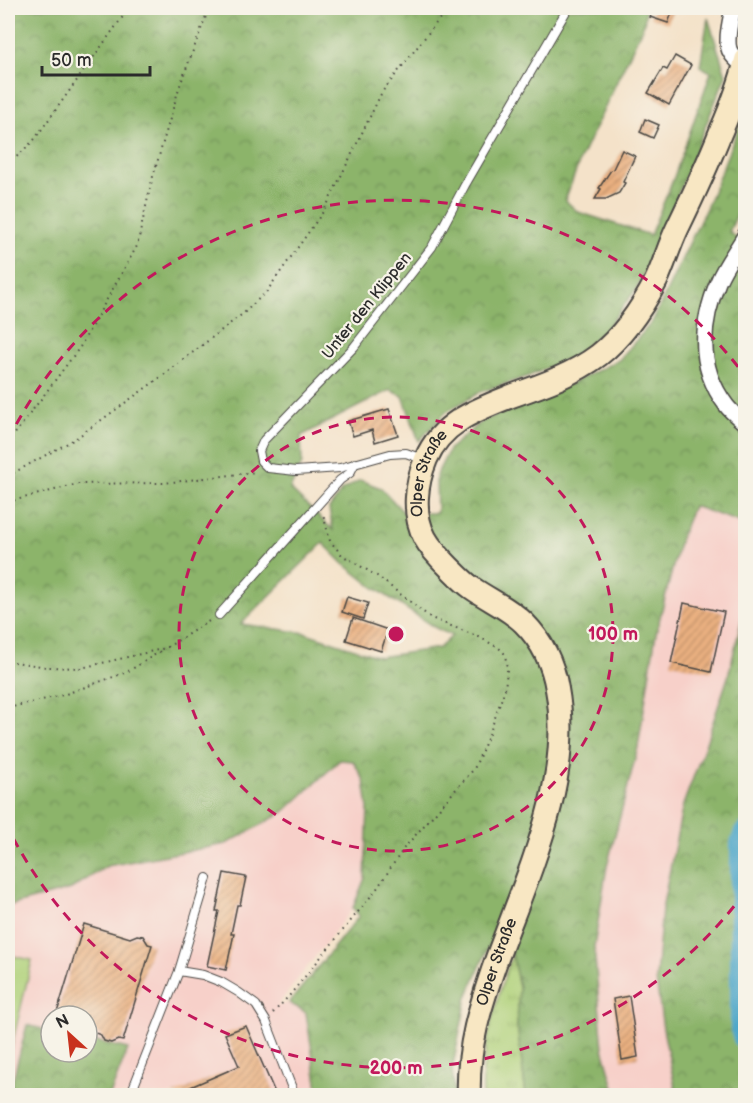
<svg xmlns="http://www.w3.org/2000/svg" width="753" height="1103" font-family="'Balsamiq Sans',sans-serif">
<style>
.built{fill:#f7d0c9}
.grass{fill:url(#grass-tufts);stroke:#6e7e53;stroke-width:1.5}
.forest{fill:url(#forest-crowns);stroke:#5c704b;stroke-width:1.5;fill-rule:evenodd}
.pitch{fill:#b1d27b;stroke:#6e7e53;stroke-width:1.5}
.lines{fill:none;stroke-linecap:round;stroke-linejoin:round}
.river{stroke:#4ba5c8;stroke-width:26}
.building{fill:url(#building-hatch)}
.lane-casing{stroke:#494643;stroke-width:10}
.street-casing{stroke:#494643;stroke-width:18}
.secondary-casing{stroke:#494643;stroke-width:26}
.path{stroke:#494643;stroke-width:2;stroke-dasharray:1.5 4.5;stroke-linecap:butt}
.lane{stroke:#fff;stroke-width:8}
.street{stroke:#fff;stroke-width:15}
.secondary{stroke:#f8e7c3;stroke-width:22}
.ring{fill:none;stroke:#c2185b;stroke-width:3;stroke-dasharray:10 8}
.labels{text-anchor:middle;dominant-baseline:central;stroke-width:4.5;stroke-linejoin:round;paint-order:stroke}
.street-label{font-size:16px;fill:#2b2b2b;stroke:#f7f3e8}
.centre{fill:#c2185b;stroke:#f7f3e8;stroke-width:3}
.ring-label{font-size:18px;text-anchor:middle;font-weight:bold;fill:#c2185b;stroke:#f7f3e8;stroke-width:4.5;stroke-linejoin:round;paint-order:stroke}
</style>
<defs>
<pattern id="grass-tufts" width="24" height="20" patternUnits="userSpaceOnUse" patternTransform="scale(1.5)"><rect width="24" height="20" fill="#b1d27b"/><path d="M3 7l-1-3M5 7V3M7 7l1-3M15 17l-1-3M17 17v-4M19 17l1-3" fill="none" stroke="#98b46a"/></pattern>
<pattern id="forest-crowns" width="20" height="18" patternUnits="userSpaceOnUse" patternTransform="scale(1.5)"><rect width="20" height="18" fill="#8cb46b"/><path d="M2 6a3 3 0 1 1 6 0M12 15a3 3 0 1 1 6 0" fill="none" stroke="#739358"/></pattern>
<pattern id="building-hatch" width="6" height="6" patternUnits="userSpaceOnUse" patternTransform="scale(1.5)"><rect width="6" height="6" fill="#eab080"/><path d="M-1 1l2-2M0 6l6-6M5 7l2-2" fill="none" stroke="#be8f69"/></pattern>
</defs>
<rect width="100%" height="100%" fill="#f7f3e8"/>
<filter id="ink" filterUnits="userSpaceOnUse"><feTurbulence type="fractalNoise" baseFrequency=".0167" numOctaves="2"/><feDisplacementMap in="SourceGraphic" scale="12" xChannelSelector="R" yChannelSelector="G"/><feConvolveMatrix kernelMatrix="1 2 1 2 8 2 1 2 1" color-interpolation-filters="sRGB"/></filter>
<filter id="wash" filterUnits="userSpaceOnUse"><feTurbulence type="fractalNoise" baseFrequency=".008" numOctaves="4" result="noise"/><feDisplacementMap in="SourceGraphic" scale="24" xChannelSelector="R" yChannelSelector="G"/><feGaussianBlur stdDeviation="1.35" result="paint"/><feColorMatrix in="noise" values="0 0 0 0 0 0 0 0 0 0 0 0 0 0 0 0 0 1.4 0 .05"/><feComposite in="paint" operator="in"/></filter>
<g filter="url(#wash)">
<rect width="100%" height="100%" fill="#f4e2c9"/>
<g class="built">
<path d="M693 506 745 524V606L728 677 706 743 683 805 663 1029 676 1093 660 1095 616 1096 603 1048 594 947 607 866 638 747 656 633 680 539Z"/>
<path d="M340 760 354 761 364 780 368 808 365 878 353 908 277 1006 289 1003 293 1005 301 1007 306 1013 319 1095H110L128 1049 87 1039V1016H51V1031L27 1025 9 1095 8 1096V906L71 889 107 866 226 844 284 812Z"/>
</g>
<path class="grass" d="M512 954 519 987 517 1025 526 1095 483 1096C480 1047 497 1000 512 954Z"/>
<g class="forest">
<path d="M8 8H646L644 24 580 160 565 200 578 212 650 235 673 180 711 72 700 66 708 18 726 75 660 239 637 288 606 329 574 356 529 376 480 392 446 412 419 441 403 396 390 390 301 436 302 463 290 489 333 530 329 509 342 490 360 480 381 488 404 513H437L436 476 450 448 483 421 514 407 570 384 619 360 652 322 708 204 739 126 745 116V198L729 232 745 244V524L693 506 680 539 656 633 638 747 607 866 594 947 603 1048 616 1095H526L517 1025 519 987 512 954 489 946 467 997 452 1070 455 1095H319L306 1013C300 1007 295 1007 289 1003L359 916 353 908 365 878 368 808 364 780 353 761 340 760 284 812 226 844 107 866 71 889 8 906ZM323 543 344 564 373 587 434 627 452 636 439 648 379 657 306 633 241 624Z"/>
<path d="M745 606V1095H660L676 1092 663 1029 656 979 662 909 683 805 706 743 728 677Z"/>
<path d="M27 1025 51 1031V1052H87V1039L128 1049 110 1095H9Z"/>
</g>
<path class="pitch" d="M8 955 32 960 8 1062Z"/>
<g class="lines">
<path class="river" d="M746 835 743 844V1029L746 1038"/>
</g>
<g id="blocks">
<g class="building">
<path d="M654 8H674L668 23 650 17Z"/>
<path d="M675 56 691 65 669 105 648 93 663 68 667 70Z"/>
<path d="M645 119 659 125 653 138 640 132Z"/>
<path d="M622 150 635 156 623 182 625 183 619 193 606 199H595L601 189 599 188 611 170 613 169Z"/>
<path d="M389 409 398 435 375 442 372 430 353 436 348 421Z"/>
<path d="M347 597 368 603 363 619 342 612Z"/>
<path d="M684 603 724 612 711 672 671 663Z"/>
<path d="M353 618 388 630 381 651 346 640Z"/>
<path d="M224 873 246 877 240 905H237L231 934H234L226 970 207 966 219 911H216Z"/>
<path d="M84 924 130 938 137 935 143 936 148 944 152 945 123 1041 118 1040 111 1043 104 1041 101 1035 87 1030V1016H56Z"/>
<path d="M629 996 638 1057 622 1060 613 999Z"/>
<path d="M246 1026 276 1095H172L239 1066 225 1034Z"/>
</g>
</g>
</g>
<g filter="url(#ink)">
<use href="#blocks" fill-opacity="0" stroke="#494643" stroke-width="1.5"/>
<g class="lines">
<defs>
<g id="lane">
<path d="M422 459 406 453 390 454 340 468 296 471 268 468 261 461 259 451 264 440 354 347 432 247 465 185 568 8"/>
<path d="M219 615 340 480 350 473 355 463"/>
<path d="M179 971 203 975 221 982 238 992 256 1005 266 1021 295 1096"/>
<path d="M130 1096 179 971 207 878"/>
</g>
<g id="street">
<path d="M733 8C731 19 724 44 731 53 734 59 741 63 746 68"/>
<path d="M746 234C737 250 725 265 718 282 701 323 697 367 726 405 731 412 739 418 746 424"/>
</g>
<g id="secondary">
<path id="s1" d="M469 1096C467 1047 480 1007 496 961 526 878 574 779 557 689 553 664 542 641 524 623 509 608 489 600 472 588 465 583 459 577 453 571 443 561 432 551 425 538 412 514 416 483 426 459 442 421 479 409 514 395 543 385 574 374 599 355 623 336 642 308 656 281 664 264 669 246 677 229 693 196 708 164 721 131 731 108 740 85 746 60"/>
</g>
</defs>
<use href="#lane" class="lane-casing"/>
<use href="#street" class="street-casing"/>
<use href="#secondary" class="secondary-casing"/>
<g class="path">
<path d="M8 165 34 140 129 8"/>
<path d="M8 443 80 347 137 246 152 180 179 88 209 8"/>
<path d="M8 476 75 439 161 377 245 312 267 291 325 209 382 92 448 8"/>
<path d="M8 502 78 484 164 483 256 472"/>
<path d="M8 661 47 667 81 668 166 648 209 621"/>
<path d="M8 708 63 695 127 672 164 649"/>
<path d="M273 1013 289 996 376 890 404 848 474 769 490 732 505 689 507 670 506 660 504 653 499 648 479 637 431 618 377 576 342 555 330 541 323 514"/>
</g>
<use href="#lane" class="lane"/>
<use href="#street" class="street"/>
<use href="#secondary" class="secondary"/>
</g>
</g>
<g class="ring">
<circle cx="396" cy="634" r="217"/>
<path d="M745 892A434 434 0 0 1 8 828M8 440A434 434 0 0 1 745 376"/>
</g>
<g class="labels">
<g class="street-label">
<text transform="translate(367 306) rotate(-51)">Unter den Klippen</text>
<text stroke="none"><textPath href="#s1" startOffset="696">Olper Straße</textPath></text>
<text stroke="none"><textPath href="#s1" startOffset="138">Olper Straße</textPath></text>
</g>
</g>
<circle cx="396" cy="634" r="9" class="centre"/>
<g class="ring-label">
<text x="613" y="640">100 m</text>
<text x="396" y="1074">200 m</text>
</g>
<rect width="753" height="1103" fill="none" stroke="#f7f3e8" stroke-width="30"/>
<g transform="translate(69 1034) rotate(333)"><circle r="28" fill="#f7f3e8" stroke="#a5a39c" stroke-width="1.5"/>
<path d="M0-4.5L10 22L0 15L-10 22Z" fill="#c8321e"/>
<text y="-9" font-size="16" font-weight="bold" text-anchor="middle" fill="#2b2b2b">N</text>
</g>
<path d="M42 66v9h108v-9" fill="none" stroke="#2b2b2b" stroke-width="3"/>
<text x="51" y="66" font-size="18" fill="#2b2b2b" stroke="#f7f3e8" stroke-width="4.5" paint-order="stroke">50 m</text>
</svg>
